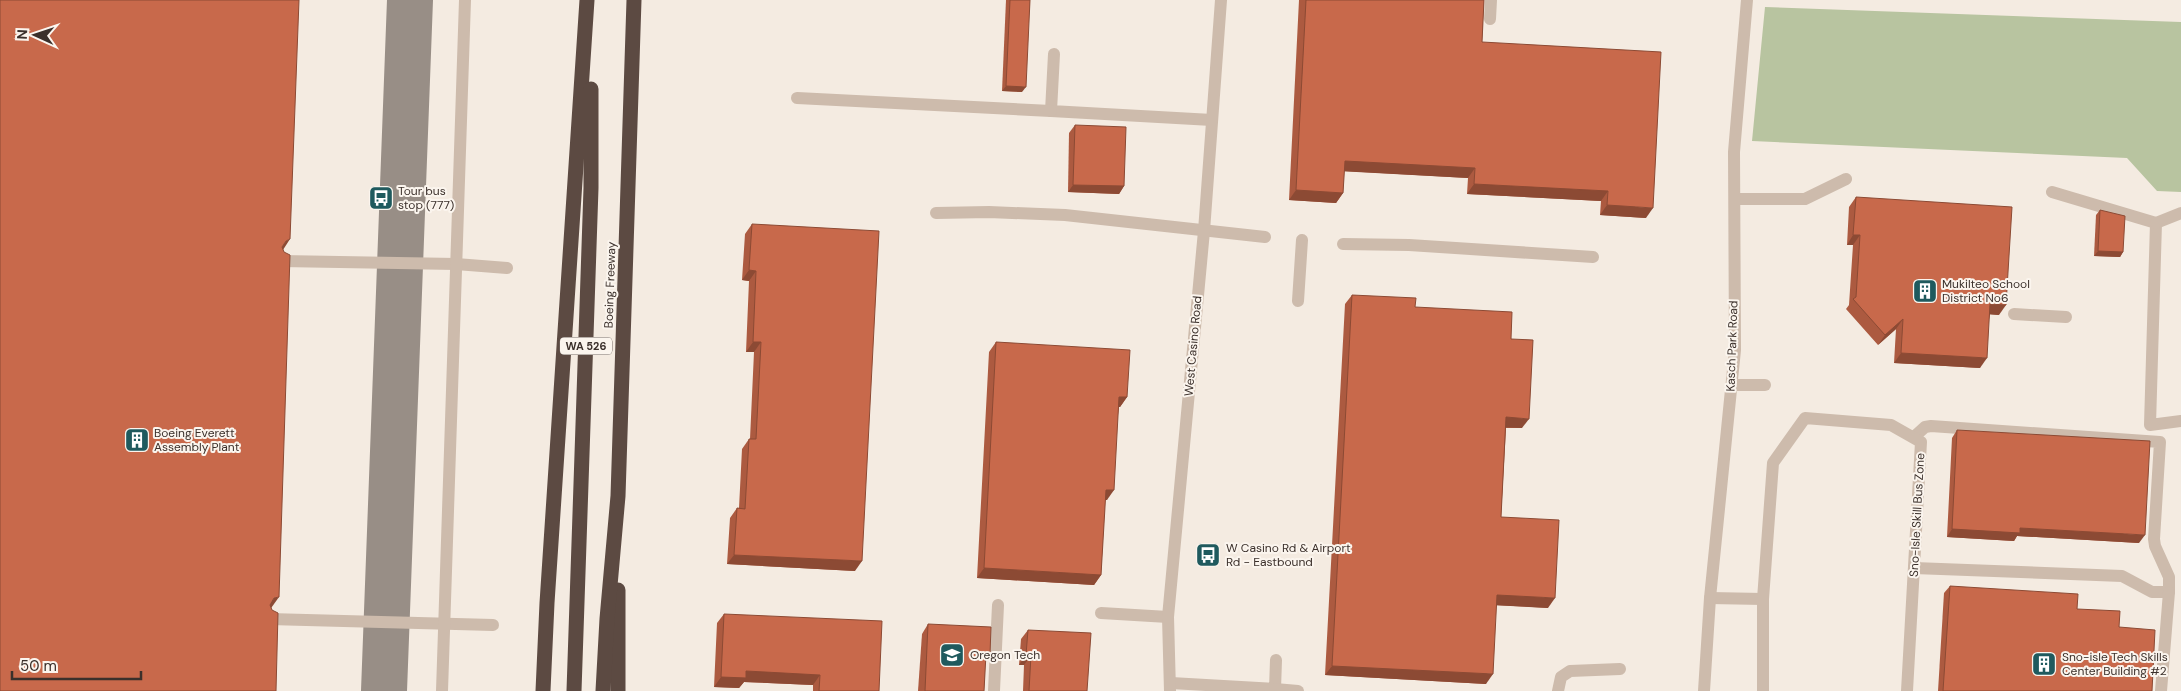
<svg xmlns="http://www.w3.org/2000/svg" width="2181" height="691" font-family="'DM Sans',sans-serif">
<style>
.green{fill:#b8c4a0}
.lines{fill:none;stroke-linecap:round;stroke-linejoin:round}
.taxiway{stroke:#988e86;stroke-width:46}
.minor{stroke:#cdbbac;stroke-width:12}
.highway{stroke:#5c4a42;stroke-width:15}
.wall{fill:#ac5a40}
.shaded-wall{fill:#8c4a34}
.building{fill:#c8694b;stroke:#8c4a34}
.labels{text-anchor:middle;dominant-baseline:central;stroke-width:4;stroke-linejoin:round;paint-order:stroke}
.shield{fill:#fbf5ee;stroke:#756b66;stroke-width:1}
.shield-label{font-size:11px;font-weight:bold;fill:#3b302b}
.poi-label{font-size:12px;fill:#3b302b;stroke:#fbf5ee;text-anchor:start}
.street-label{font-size:12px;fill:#3b302b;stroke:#fbf5ee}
</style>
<rect width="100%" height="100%" fill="#f4ebe1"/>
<path class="green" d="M1765 7 2181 22V192L2157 191 2127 158 1752 141Z"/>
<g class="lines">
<path class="taxiway" d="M384 691 410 0"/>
<g class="minor">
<path d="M1490 19 1491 0"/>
<path d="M1054 54 1051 111 1212 120"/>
<path d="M797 98 1051 111"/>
<path d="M2052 192 2156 223 2150 425 2181 421"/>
<path d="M1735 199H1805L1846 179"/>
<path d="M936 213 989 212 1065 215 1265 237"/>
<path d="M2156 223 2181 213"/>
<path d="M1343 244 1409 245 1593 257"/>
<path d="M281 261 456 264 507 268"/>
<path d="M1298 301 1302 240"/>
<path d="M2014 314 2066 317"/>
<path d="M1732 385H1765"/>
<path d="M1914 437 1925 427 1931 426 2160 442 2154 539 2155 546 2169 577V592H2152L2122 576 1914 568"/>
<path d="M1710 598 1763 599"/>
<path d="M1101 613 1168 617"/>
<path d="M269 619 493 625"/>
<path d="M1171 683 1275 689 1276 660"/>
<path d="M1275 689 1298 691"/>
<path d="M442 691 465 0"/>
<path d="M994 691 998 605"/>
<path d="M1170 691 1168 617 1204 231 1221 0"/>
<path d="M1558 691 1561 677 1570 671 1620 669"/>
<path d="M1704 691 1710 598 1735 350 1734 152 1747 0"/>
<path d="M1763 691V599L1773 463 1805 418 1891 425 1921 442 1907 691"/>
<path d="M2161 691 2169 592"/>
</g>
<g class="highway">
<path d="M618 590V691"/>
<path d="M543 691 547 603 587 0"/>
<path d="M574 691 591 188V89"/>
<path d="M603 691 607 619 618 496 634 0"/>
</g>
</g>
<g class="wall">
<path d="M1006 0H1030L1022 92 1002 91Z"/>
<path d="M1299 0H1484L1482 42 1646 218 1600 215 1601 201 1467 194 1468 178 1344 171 1343 193 1336 203 1289 200Z"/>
<path d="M1075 125 1124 186 1119 194 1068 192 1069 133Z"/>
<path d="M1856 197 1999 315 1990 314 1980 368 1894 363 1896 329 1878 345 1846 309 1849 305 1853 245H1847L1849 207Z"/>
<path d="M2100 210 2123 252 2120 257 2094 256 2096 215Z"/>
<path d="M752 224 855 571 727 564 730 518 737 508H739L742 449 749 439H750L754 352H746L749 281 742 280 745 234Z"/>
<path d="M1352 295 1415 307 1511 339 1522 428H1506L1501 517 1548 608 1496 605 1486 684 1325 675 1345 304Z"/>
<path d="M996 342 1127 397 1120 407H1119L1107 500H1105L1101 575 1094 585 977 578 989 352Z"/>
<path d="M1957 430 2139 543 2017 536 2014 541 1947 537 1952 438Z"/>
<path d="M1950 586 2077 609 2119 627 2152 691H1938L1944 593Z"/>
<path d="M724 614 879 691H813V685L744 682 739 688 714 687 717 623Z"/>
<path d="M928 624 985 660 984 691H918L922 634Z"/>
<path d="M1028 630 1087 691H1023L1024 665H1019L1021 639Z"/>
</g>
<g class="shaded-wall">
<path d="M1006 86 1026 87 1022 92 1002 91Z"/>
<path d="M1345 161 1475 168 1468 178 1338 171Z"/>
<path d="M1474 184 1608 191 1601 201 1467 194Z"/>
<path d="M1073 185 1124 186 1119 194 1068 192Z"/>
<path d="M1296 190 1343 193 1336 203 1289 200Z"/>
<path d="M1607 205 1653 208 1646 218 1600 215Z"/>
<path d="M1853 235H1860L1853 245H1847Z"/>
<path d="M290 239 281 253 277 254 286 241Z"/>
<path d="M2098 251 2123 252 2120 257 2094 256Z"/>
<path d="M749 270 756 271 749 281 742 280Z"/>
<path d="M1990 304 2006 305 1999 315 1983 314Z"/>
<path d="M1903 319 1896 329 1878 345 1885 335Z"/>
<path d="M753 342H761L754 352H746Z"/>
<path d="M1901 353 1987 358 1980 368 1894 363Z"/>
<path d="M1119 397H1127L1120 407H1112Z"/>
<path d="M1506 417 1529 419 1522 428 1499 427Z"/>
<path d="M1106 490H1114L1107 500H1099Z"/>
<path d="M2020 528 2145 535 2139 543 2017 536 2014 541 1947 537 1952 529Z"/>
<path d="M734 555 862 561 855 571 727 564Z"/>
<path d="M984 568 1101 575 1094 585 977 578Z"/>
<path d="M1497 595 1555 598 1548 608 1490 605Z"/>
<path d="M279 597 269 611 265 612 274 598Z"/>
<path d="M986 654H990L983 664Z"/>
<path d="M1026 655H1031L1024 665H1019Z"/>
<path d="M1332 666 1493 674 1486 684 1325 675Z"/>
<path d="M746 671 820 675 813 685 744 682 739 688 714 687 721 677Z"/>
</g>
<g class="building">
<path d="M0 0H299L290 239 286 241 282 247 284 252 290 255 279 597 274 598 270 605 272 610 278 613 276 691H0Z"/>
<path d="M1010 0H1030L1026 87 1006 86Z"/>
<path d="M1306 0H1484L1482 42 1661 52 1653 208 1607 205 1608 191 1474 184 1475 168 1345 161 1343 193 1296 190Z"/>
<path d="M1075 125 1126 127 1124 186 1073 185Z"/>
<path d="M1856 197 2012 207 2006 305 1990 304 1987 358 1901 353 1903 319 1885 335 1853 299 1856 297 1860 235H1853Z"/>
<path d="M2100 210 2125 216 2123 252 2098 251Z"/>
<path d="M752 224 879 231 862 561 734 555 737 508 745 509 749 439H756L761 342H753L756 271 749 270Z"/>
<path d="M1352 295 1416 298 1415 307 1512 312 1511 339 1533 340 1529 419 1506 417 1501 517 1559 520 1555 598 1497 595 1493 674 1332 666Z"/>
<path d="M996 342 1130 350 1127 397H1119L1114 490H1106L1101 575 984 568Z"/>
<path d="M1957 430 2150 441 2145 535 2020 528V533L1952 529Z"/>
<path d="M1950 586 2078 594 2077 609 2120 611 2119 627 2155 630 2152 691H1943Z"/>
<path d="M724 614 882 621 879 691H819L820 675 746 671V678L721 677Z"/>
<path d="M928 624 991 627 990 654H986L984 691H925Z"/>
<path d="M1028 630 1091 633 1087 691H1029L1031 655H1026Z"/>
</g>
<defs>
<symbol id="bus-square" viewBox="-11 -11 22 22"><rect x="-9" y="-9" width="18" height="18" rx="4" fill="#1f5a5e" stroke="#fbf5ee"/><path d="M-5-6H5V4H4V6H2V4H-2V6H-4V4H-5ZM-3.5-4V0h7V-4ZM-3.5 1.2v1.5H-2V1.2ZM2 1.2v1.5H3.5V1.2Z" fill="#fff"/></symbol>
<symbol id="building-square" viewBox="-11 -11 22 22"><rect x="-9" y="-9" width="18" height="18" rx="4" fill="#1f5a5e" stroke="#fbf5ee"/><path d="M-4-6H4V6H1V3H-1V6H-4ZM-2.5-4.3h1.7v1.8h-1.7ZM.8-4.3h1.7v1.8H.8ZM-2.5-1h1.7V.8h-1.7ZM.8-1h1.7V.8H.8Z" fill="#fff"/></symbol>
<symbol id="school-square" viewBox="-11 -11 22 22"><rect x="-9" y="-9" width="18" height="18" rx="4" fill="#1f5a5e" stroke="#fbf5ee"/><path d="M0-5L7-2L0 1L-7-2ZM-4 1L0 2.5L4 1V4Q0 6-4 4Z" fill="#fff"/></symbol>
</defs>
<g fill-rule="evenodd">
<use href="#bus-square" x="367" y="184" width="28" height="28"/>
<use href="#building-square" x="1911" y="277" width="28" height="28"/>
<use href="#building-square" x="123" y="426" width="28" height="28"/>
<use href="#bus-square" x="1194" y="541" width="28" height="28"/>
<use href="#school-square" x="938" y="641" width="28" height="28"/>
<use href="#building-square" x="2030" y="650" width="28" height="28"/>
</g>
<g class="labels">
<rect class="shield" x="560" y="337.5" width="52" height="17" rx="4"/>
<g class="shield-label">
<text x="586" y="346">WA 526</text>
</g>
<g class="poi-label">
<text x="398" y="191">Tour bus<tspan x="398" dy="14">stop (777)</tspan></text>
<text x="1942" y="284">Mukilteo School<tspan x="1942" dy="14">District No6</tspan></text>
<text x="154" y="433">Boeing Everett<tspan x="154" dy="14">Assembly Plant</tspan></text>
<text x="1226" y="548">W Casino Rd &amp; Airport<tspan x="1226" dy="14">Rd - Eastbound</tspan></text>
<text x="970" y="655">Oregon Tech</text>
<text x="2062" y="657">Sno-isle Tech Skills<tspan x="2062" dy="14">Center Building #2</tspan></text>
</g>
<g class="street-label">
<text transform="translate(610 285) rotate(-88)">Boeing Freeway</text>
<text transform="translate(1193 346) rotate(-85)">West Casino Road</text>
<text transform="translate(1732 346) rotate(-88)">Kasch Park Road</text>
<text transform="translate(1917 515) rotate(-87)">Sno-Isle Skill Bus Zone</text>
</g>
</g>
<g transform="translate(35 35) rotate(273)" stroke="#fbf5ee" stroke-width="4" paint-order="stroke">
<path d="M0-4L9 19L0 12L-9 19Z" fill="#3b302b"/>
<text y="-8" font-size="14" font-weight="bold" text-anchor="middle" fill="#3b302b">N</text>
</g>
<path d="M12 671v8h129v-8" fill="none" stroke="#3b302b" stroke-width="2.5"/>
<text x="20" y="671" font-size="15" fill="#3b302b" stroke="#fbf5ee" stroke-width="4" paint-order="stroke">50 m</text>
</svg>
